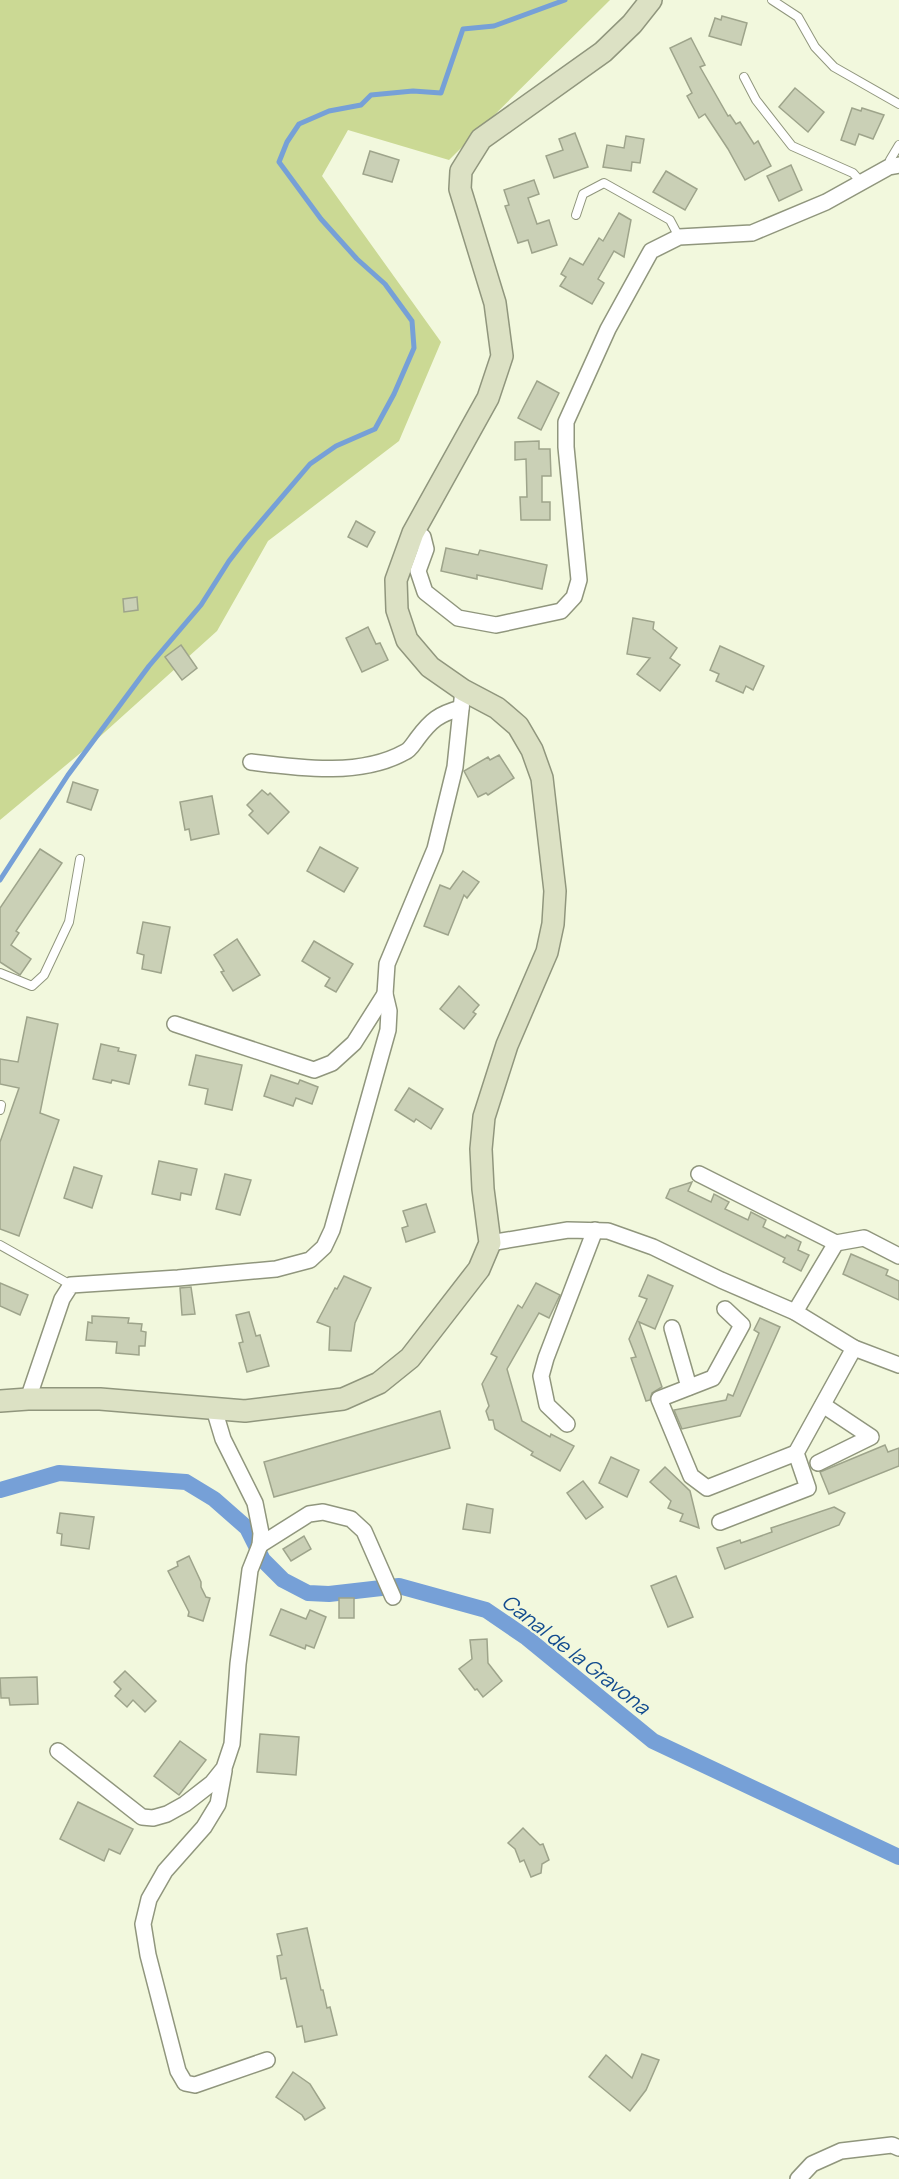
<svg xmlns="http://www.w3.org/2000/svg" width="899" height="2179" font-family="Manrope,sans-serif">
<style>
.green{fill:#cbd994}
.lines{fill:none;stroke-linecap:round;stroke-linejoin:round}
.stream{stroke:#76a0d7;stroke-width:5}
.canal{stroke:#76a0d7;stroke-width:16}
.building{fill:#cad0b6;stroke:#9ea48b;stroke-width:1.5}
.lane-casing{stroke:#90967d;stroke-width:10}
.street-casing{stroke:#90967d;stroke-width:18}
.secondary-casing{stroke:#90967d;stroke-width:24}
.lane{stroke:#fff;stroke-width:8}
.street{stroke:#fff;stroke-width:15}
.secondary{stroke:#dce1c4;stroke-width:21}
.labels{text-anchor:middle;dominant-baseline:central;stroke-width:4.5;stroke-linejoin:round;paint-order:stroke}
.water-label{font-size:20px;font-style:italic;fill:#124b8e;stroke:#f2f8dd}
</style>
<rect width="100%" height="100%" fill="#f2f8dd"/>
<path class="green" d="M0 0H610L449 160 348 130 322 176 441 342 399 441 268 541 217 631 95 741 0 820Z"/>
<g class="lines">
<path class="stream" d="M0 880 68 775 149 666 201 605 229 561 246 539 310 464 336 446 375 429 394 394 414 348 412 321 385 284 357 259 321 219 279 162 287 142 299 124 329 111 361 105 371 95 413 91 441 93 463 29 494 26 565 0"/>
<path class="canal" d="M0 1490 59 1473 186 1482 214 1499 247 1528 263 1560 283 1580 308 1593 329 1594 399 1586 486 1610 527 1638 653 1741 899 1857"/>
</g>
<g class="building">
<path d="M722 16 747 23 741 45 709 36 715 18 721 20Z"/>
<path d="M691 38 705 65 700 67 728 116 730 115 736 124 740 122 754 144 758 141 771 166 745 180 728 149 705 114 699 118 687 96 692 93 670 48Z"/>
<path d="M795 88 824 112 808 132 779 107Z"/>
<path d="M852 108 861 111 862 108 884 115 873 139 859 134 855 145 841 140Z"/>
<path d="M575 133 588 167 554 178 546 156 563 150 559 139Z"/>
<path d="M626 136 644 139 640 163 632 162 631 171 603 167 607 145 624 148Z"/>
<path d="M370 151 399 160 392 182 363 174Z"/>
<path d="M791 165 802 190 779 201 767 176Z"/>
<path d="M666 171 697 189 685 210 653 192Z"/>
<path d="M534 180 539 194 528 198 537 224 549 220 557 245 532 253 528 240 518 243 505 206 509 205 504 190Z"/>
<path d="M619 213 631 220 624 257 614 251 598 279 604 283 592 304 560 286 566 277 561 274 570 258 583 265 599 238 603 241Z"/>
<path d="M537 381 559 393 541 430 518 418Z"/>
<path d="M539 441V449H550L551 476H542V502H550V520H521L520 497H527L526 459 515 460V442Z"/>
<path d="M356 521 375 532 367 547 348 537Z"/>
<path d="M446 548 478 555 480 550 547 565 542 589 477 575V579L441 571Z"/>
<path d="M137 597 138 610 124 612 123 599Z"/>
<path d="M633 618 654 622 653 629 677 648 670 658 680 665 660 691 637 674 650 658 627 654Z"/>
<path d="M368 627 376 644 380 643 388 660 362 672 346 638Z"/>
<path d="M181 645 197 668 182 680 165 657Z"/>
<path d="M720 646 764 666 753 690 746 686 743 693 716 681 719 674 710 670Z"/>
<path d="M499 755 514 778 488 795 486 793 478 797 464 771 488 757 490 760Z"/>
<path d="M73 782 98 790 91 810 67 802Z"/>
<path d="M262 790 268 795 270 793 289 812 268 834 249 815 253 811 247 805Z"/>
<path d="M212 796 219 834 191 840 189 829 185 830 180 802Z"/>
<path d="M320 847 358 868 344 892 307 871Z"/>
<path d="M40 849 62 863 16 931 19 933 11 945 31 959 20 975 0 962V908Z"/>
<path d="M463 871 479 882 467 898 464 895 448 935 424 926 440 885 450 889Z"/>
<path d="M143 922 170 927 161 973 142 969 144 955 137 953Z"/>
<path d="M237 939 260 975 233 991 221 972 224 971 214 955Z"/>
<path d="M314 941 353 964 336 992 325 986 330 978 302 961Z"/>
<path d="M459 986 479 1005 473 1012 476 1014 464 1029 440 1009Z"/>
<path d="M27 1017 58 1024 40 1113 59 1120 19 1236 0 1229V1142L19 1088 0 1084V1059L18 1062Z"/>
<path d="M101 1044 119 1048 118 1051 136 1055 129 1084 112 1080 111 1083 93 1079Z"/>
<path d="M196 1055 242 1065 232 1110 205 1104 208 1089 189 1085Z"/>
<path d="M271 1075 298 1084 300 1080 318 1087 312 1104 296 1098 293 1106 264 1096Z"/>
<path d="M409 1088 443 1109 431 1129 416 1119 414 1122 395 1110Z"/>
<path d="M159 1161 197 1169 191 1195 181 1193 180 1200 152 1194Z"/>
<path d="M74 1167 102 1176 92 1208 64 1198Z"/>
<path d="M225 1174 251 1180 240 1215 216 1209Z"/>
<path d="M692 1182 688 1191 711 1202 714 1194 729 1202 725 1209 748 1220 751 1212 766 1220 763 1227 785 1238 787 1235 801 1242 798 1250 809 1255 801 1271 783 1262 785 1258 666 1198 670 1189Z"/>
<path d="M426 1204 435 1232 406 1242 402 1228 408 1226 403 1211Z"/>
<path d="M851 1254 888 1270 886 1275 899 1281V1300L843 1274Z"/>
<path d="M648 1275 673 1286 655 1329 639 1322 662 1387 652 1393 650 1400 646 1401 631 1358 636 1357 629 1339 647 1299 639 1296Z"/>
<path d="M344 1276 371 1288 355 1323 351 1351 329 1350 330 1327 317 1322 335 1288 337 1289Z"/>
<path d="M0 1283 28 1295 20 1315 0 1306Z"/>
<path d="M536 1283 560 1295 549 1318 539 1313 507 1369 522 1421 550 1437 551 1434 574 1446 560 1471 531 1455 533 1452 495 1429 493 1420H489L486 1411 489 1406 482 1384 497 1357 491 1354 518 1305 522 1308Z"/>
<path d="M191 1287 195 1314 182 1315 180 1288Z"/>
<path d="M249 1312 256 1336 260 1335 269 1366 247 1372 239 1343 243 1342 236 1315Z"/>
<path d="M92 1316 129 1318 128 1323 142 1324 141 1331 146 1332 145 1346H139V1355L116 1353 117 1342 86 1340 88 1322 92 1323Z"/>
<path d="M760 1318 780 1327 740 1416 682 1429 674 1410 726 1400 728 1394 733 1396 759 1333 754 1330Z"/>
<path d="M440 1411 450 1448 274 1497 264 1462Z"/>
<path d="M885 1445 888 1452 899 1448V1466L829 1494 820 1472Z"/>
<path d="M611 1457 639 1470 627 1497 599 1483Z"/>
<path d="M665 1467 690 1491 699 1528 680 1521 683 1514 668 1508 671 1501 650 1482Z"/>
<path d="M583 1481 603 1507 586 1519 567 1493Z"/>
<path d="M467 1504 493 1509 490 1533 463 1529Z"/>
<path d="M834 1507 845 1513 839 1525 725 1569 717 1548 740 1540 741 1543 772 1532 771 1528Z"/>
<path d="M60 1513 94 1517 89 1549 61 1545 62 1534 57 1533Z"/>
<path d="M304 1536 311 1549 291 1561 283 1549Z"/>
<path d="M189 1556 201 1582V1587L206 1597 210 1598 203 1621 188 1616 189 1612 168 1571 178 1566 177 1562Z"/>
<path d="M676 1576 693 1617 668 1627 651 1586Z"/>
<rect x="339" y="1598" width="15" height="20"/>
<path d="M281 1609 306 1619 310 1610 326 1617 314 1648 306 1645 305 1649 270 1635Z"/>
<path d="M487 1639 488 1663 502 1681 483 1697 477 1689 475 1690 459 1669 472 1659 470 1640Z"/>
<path d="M125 1671 156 1701 145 1712 133 1700 127 1707 115 1696 121 1689 114 1682Z"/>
<path d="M37 1677 38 1704 10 1705 9 1698H1L0 1678Z"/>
<path d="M260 1734 299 1737 296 1775 257 1772Z"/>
<path d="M180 1741 206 1760 179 1795 154 1776Z"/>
<path d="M78 1802 133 1829 120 1854 109 1849 104 1861 60 1839Z"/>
<path d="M523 1828 540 1845 543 1844 549 1860 542 1864 541 1873 531 1877 524 1860 520 1862 515 1849 508 1843Z"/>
<path d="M307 1928 321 1990H323L327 2008 330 2007 337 2035 305 2042 302 2026 297 2027 286 1978 281 1979 277 1956 282 1955 277 1934Z"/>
<path d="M642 2054 659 2060 646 2090 630 2111 589 2077 606 2055 632 2078Z"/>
<path d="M293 2072 310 2084 325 2108 305 2120 302 2115 276 2097Z"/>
</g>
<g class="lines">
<defs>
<g id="lane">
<path d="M772 0 798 17 815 47 834 67 899 104"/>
<path d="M744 77 756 100 792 146 853 173 861 182"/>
<path d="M889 167 890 160 899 145"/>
<path d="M576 215 583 194 604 183 670 220 679 237"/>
<path d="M0 973 32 986 44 975 69 922 80 859"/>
<path d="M0 1110 1 1105"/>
<path d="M0 1245 71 1285"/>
</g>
<g id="street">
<path d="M413 533 423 537 426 549 418 571 425 592 458 618 496 625 561 611 574 597 579 580 566 447V422L608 329 651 251 679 237 752 233 826 202 889 167 899 165"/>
<path d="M251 762C299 768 360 777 405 752 410 750 414 743 417 739 431 720 439 714 461 708"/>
<path d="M175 1024 314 1070 332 1063 354 1043 385 994"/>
<path d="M699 1174 836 1243 864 1238 899 1256"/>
<path d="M490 1243 568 1230 608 1231 653 1247 721 1280 795 1312 854 1348 899 1365"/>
<path d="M725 1309 742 1325 713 1378 659 1399 691 1476 707 1488 796 1453"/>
<path d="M795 1312 836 1243"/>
<path d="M672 1328 689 1387"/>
<path d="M28 1399 62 1299 71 1285 178 1278 276 1269 310 1260 324 1247 332 1230 388 1030 389 1011 385 994 387 964 435 849 455 767 463 690"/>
<path d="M567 1424 547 1405 541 1376 546 1358 595 1230"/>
<path d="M818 1463 871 1437 823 1405"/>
<path d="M720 1522 808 1488 796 1453 854 1348"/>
<path d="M260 1545 309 1514 323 1512 351 1519 364 1531 393 1597"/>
<path d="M58 1751 142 1817 153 1818 167 1814 185 1804 212 1783 224 1768 232 1744 238 1664 250 1570 260 1545 261 1533 255 1503 223 1439 214 1409"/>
<path d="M224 1771 218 1804 204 1827 165 1871 149 1899 143 1924 148 1955 178 2071 185 2083 195 2085 267 2060"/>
<path d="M798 2179 812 2164 841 2151 892 2145 899 2148"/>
</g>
<path id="secondary" d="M0 1401 28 1399H100L245 1411 343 1399 379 1383 410 1358 479 1269 490 1243 483 1189 481 1149 484 1117 507 1045 547 952 553 924 555 891 542 778 532 750 518 726 497 708 463 690 430 667 407 640 397 610 396 580 413 533 488 398 502 356 495 303 460 189 461 171 481 139 603 52 632 24 651 0"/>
</defs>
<use href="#lane" class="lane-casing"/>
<use href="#street" class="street-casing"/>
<use href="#secondary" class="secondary-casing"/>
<use href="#lane" class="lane"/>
<use href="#street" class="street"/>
<use href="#secondary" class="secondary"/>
</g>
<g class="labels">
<g class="water-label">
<text transform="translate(576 1654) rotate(38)">Canal de la Gravona</text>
</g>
</g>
</svg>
